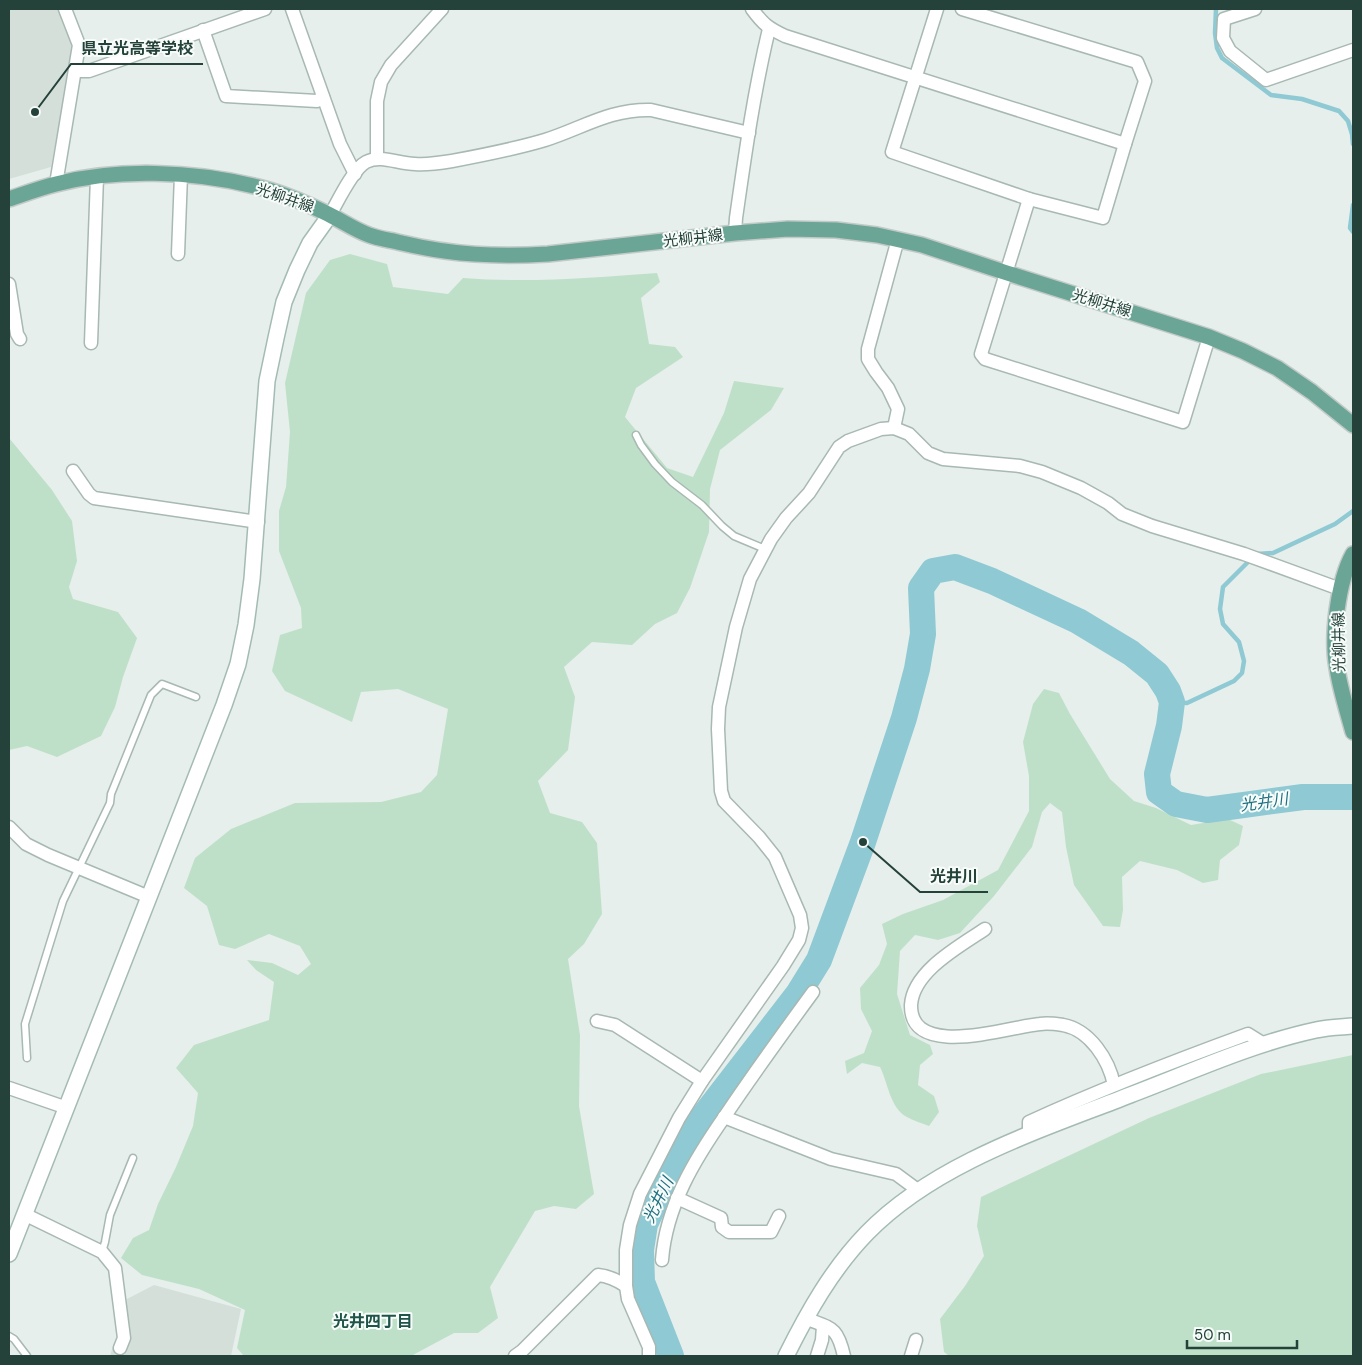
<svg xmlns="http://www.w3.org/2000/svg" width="1362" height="1365" font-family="'DM Sans','Noto Sans JP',sans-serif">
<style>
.built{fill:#d4dfda}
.green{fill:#bfe0c8}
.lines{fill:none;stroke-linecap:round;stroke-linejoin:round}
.stream{stroke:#8ec9d4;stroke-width:4.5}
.river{stroke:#8ec9d4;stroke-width:26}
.lane-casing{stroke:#a8b8b2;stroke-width:9}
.street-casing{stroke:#a8b8b2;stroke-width:15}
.secondary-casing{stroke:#a4bbb3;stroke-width:18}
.primary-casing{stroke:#c2cac8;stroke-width:18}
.lane{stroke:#fff;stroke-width:6}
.street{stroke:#fff;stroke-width:12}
.secondary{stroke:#fff;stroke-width:15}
.primary{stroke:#6aa596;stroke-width:15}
.labels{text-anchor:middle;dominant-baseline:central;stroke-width:4;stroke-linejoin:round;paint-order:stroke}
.street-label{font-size:15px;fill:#24423a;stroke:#f7fbf9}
.water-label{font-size:16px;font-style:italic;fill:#1c6f80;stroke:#f7fbf9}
.neighbourhood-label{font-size:16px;font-weight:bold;fill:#1f5548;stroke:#f7fbf9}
.leader{fill:none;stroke:#24423a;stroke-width:2}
.callout-dot{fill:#24423a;stroke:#f7fbf9;stroke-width:2}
.callout-label{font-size:16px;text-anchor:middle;font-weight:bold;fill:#24423a;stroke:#f7fbf9;stroke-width:4;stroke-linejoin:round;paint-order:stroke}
</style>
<rect width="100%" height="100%" fill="#e6efeb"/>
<g class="built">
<path d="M9 9H58L71 44 72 56 51 167 9 179Z"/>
<path d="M154 1285 241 1309 231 1356H110L113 1346 128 1343 127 1299Z"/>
</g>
<g class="green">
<path d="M350 254 387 264 393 287 448 294 463 278C528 283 592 278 657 273L660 282 641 298 649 344 675 347 683 357 636 388 625 417 667 468 693 477 724 413 734 381 784 388 771 410 720 450 710 489 709 532 690 588 677 613 655 624 632 645 592 642 564 667 575 697 568 750 538 781 550 813 582 822 597 843 602 914 584 944 568 959 580 1035 579 1106 594 1194 576 1209 554 1206 535 1211 490 1287 498 1318 478 1333H454L411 1356H269L243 1355 237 1348 245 1310 199 1289 142 1275 121 1258 133 1238 149 1230 158 1204 176 1167 193 1126 198 1093 176 1068 194 1045 269 1020 274 982 256 970 247 960 272 963 298 975 311 964 300 946 269 934 235 949 219 945 207 906 184 888 195 858 231 829 295 803 381 802 421 792 437 775 448 709 398 689 361 692 352 722 285 691 272 671 280 635 302 628 301 608 279 551V511L286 487 290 432 285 383 306 293 330 260Z"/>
<path d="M9 438 52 490 72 521 77 561 69 587 73 599 118 612 137 638 123 677 115 707 101 736 57 757 27 746 9 750Z"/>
<path d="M1044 689 1059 693 1070 714 1110 779 1134 801 1156 808 1191 825 1228 819 1243 826 1239 845 1220 860 1218 880 1203 883 1177 870 1140 861 1122 877 1123 910 1120 927 1103 926 1074 885 1066 847 1062 812 1050 803 1042 812 1032 847 994 896 960 933 938 940 915 935 900 951 897 994 910 1035 930 1045 933 1054 920 1065 918 1085 934 1096 939 1112 929 1126C922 1123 914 1121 907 1117 890 1108 888 1083 880 1067L862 1063 847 1074 845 1061 864 1053 872 1031 861 1009 860 988 879 965 887 944 882 924 903 914 943 900 998 870 1029 811V776L1023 742 1033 704Z"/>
<path d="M1353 1055V1356H949L944 1352 940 1319 965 1286 984 1256 977 1226 981 1197 1149 1118 1261 1074Z"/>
</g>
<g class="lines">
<g class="stream">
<path d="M1216 9 1215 33 1217 48 1222 58 1271 95 1302 99 1339 111 1348 121 1352 134 1353 144"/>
<path d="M1353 205 1350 228 1353 232"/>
<path d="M1257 554 1273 553 1335 524 1353 511"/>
<path d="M1172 702 1187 703 1234 681 1242 673 1244 661 1239 642 1223 624 1220 609 1223 587 1251 559"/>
</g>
<path class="river" d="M671 1356 642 1282 641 1250 645 1224 661 1191 696 1126 798 994 819 960 863 842 904 718 917 669 923 634 921 588 933 571 955 567 992 581 1078 621 1131 653 1157 674 1168 691 1172 702 1169 726 1157 774 1159 792 1176 804 1207 810 1303 797H1353"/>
<defs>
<g id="lane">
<path d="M636 435 641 445 655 464 672 482 702 505 722 526 734 536 765 549"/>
<path d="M27 1058 25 1024 63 901 110 803 111 794 151 695 162 684 196 697"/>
<path d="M102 1252 105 1242 110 1215 133 1158"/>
<path d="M9 1336 14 1339 27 1356"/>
</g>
<g id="street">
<path d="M292 9 340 144 355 174"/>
<path d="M752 9C763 24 768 28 785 36L1125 144"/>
<path d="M937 9 892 152 1029 199 1103 218 1125 144 1145 81 1137 62 962 9"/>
<path d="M1255 9 1224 19 1223 38 1230 51 1266 80 1353 50"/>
<path d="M203 30 226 96 317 101 323 97"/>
<path d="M75 71H89L265 9"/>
<path d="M377 158V101L381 82 391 65 442 9"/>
<path d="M56 184 79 45 65 9"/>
<path d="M1029 199 981 354 985 359 1183 422 1209 337"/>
<path d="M330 215C338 201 353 169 366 162 381 154 398 164 415 164 427 165 440 163 452 161 484 155 515 149 545 140 583 128 609 109 651 110L749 133"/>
<path d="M735 233 736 218C745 155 754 91 769 29"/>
<path d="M178 254 181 175"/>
<path d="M9 284 17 334 20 339"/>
<path d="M91 343 97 177"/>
<path d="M894 428 898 409 888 388 876 372 868 359V349L898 239"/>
<path d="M73 471 89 494 94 498 258 522"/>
<path d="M9 827 26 844 48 855 149 897"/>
<path d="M985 929C960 946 913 971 911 1005 910 1061 1011 1026 1040 1024 1047 1023 1056 1024 1063 1025 1090 1030 1109 1060 1114 1085"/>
<path d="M597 1021 615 1025 702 1081"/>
<path d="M9 1088 67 1108"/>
<path d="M724 1117 831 1159 896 1174 919 1191"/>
<path d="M1029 1135V1122C1101 1089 1174 1061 1248 1034L1264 1044"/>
<path d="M677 1198 721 1218 722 1227 729 1232H771L779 1216"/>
<path d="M24 1214 102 1252 115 1268 124 1338 120 1348"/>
<path d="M662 1260C666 1206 695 1159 725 1116 753 1074 783 1033 813 992"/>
<path d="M805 1318C832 1329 837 1326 844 1356"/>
<path d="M515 1356 522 1351 598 1275C609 1276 617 1280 626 1286"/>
<path d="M649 1356V1347L628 1299 626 1286V1250L630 1225 640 1194 679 1118 702 1081 783 966 799 940 802 928 800 915 775 857 759 837 724 801 721 791 718 729 719 707 736 627 750 579 771 539 786 518 809 493 839 447 848 441 881 429 894 428 909 434 928 453 943 459 1020 466 1042 472 1081 488 1108 503 1122 514 1152 526 1244 554 1340 589"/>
<path d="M817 1356 822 1340 823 1326"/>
<path d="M911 1356 916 1340"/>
</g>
<g id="secondary">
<path d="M9 1254 149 897 224 705 238 664 246 625 252 579 267 381 276 338 284 302 297 270 310 243 330 215"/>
<path d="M786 1356C808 1312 832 1269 867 1233 935 1163 1041 1130 1130 1095 1191 1072 1251 1044 1316 1030 1328 1027 1341 1027 1353 1026"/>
</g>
<g id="primary">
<path d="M9 199C24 194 40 188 56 184 117 168 193 171 254 186 281 192 304 202 328 214 342 221 355 230 369 235 379 239 391 240 402 243 452 255 497 257 548 254L735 233 788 229 836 230 877 235 922 245 1007 273 1209 337 1243 351 1277 368 1312 392 1353 425"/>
<path d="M1353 554C1338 581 1331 637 1337 668 1340 689 1347 710 1353 732"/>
</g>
</defs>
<use href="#lane" class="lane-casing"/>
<use href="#street" class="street-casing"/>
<use href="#secondary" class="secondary-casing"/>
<use href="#primary" class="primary-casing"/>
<use href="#lane" class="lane"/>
<use href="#street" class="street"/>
<use href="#secondary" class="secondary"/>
<use href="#primary" class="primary"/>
</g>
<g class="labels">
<g class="street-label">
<text transform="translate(285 198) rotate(19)">光柳井線</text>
<text transform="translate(693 238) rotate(-7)">光柳井線</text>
<text transform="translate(1102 303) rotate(17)">光柳井線</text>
<text transform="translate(1339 642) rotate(-91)">光柳井線</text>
</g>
<g class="water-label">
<text transform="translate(1264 802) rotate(-8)">光井川</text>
<text transform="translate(658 1200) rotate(-64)">光井川</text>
</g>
<g class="neighbourhood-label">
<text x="373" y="1321">光井四丁目</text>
</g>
</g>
<path class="leader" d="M35 112L71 64H203M863 842L920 892H988"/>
<g class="callout-dot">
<circle cx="35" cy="112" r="5"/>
<circle cx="863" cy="842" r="5"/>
</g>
<g class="callout-label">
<text x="137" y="54">県立光高等学校</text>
<text x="954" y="882">光井川</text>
</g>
<rect width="1362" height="1365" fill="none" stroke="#24423a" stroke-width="20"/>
<path d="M1187 1340v8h110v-8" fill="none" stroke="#24423a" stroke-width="2.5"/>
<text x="1194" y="1340" font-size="15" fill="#24423a" stroke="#f7fbf9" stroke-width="4" paint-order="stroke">50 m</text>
</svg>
